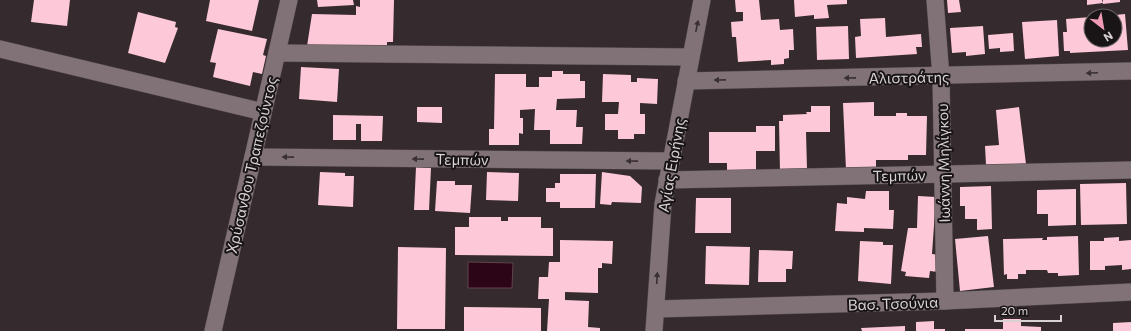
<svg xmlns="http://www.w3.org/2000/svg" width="1131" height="331" font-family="Commissioner,sans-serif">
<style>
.water{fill:#2c0616;stroke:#60434f}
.building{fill:#fdc8d8}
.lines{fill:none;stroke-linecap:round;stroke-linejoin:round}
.minor-casing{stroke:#51474a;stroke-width:18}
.minor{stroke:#807276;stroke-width:17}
.oneway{fill:#383033}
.labels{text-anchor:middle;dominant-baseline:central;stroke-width:4;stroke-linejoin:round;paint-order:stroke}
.street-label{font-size:15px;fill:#d8d1d3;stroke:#191416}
</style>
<rect width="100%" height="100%" fill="#352a2d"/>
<path class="water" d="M468 262 513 263 512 288H468Z"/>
<g class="building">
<path d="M34 0H70L67 26 31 22Z"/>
<path d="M210 0H259L252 31 206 21Z"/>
<path d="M317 0H353L354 5 318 7Z"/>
<path d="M360 0H394L393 42H387V48L307 46 312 14 356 15V6L360 7Z"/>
<path d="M735 0H759L761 20 779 19 780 30 793 29 794 50H789V58L784 59V64L771 65V60L738 62 736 37H732L731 22 743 21V12H736Z"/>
<path d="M794 0H847V4L827 5 829 18 814 19V15L795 17Z"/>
<path d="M947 0H959L961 12 948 13Z"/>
<path d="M1087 0H1102L1103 3 1087 5Z"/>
<path d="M1103 0H1120V2L1103 4Z"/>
<path d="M138 12 176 22 175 27 178 28 165 63 128 53Z"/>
<path d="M1125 14 1128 50 1070 53V51H1064L1063 32H1067L1066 19 1091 17V40H1115V15Z"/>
<path d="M885 18 886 37 921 34 922 47H916L917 54 856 58 855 37 861 36 860 19Z"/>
<path d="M1057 20 1059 56 1025 59 1022 22Z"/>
<path d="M848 26 849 59 817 60 816 27Z"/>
<path d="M983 26 985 54 966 56V52L952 53 950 28Z"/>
<path d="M218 29 267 39 263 55 266 56 262 74 253 72 250 86 213 77 216 63 210 62Z"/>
<path d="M1013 33 1014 51 1000 52V48L989 49 988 35Z"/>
<path d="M301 67 339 69 337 102 299 99Z"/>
<path d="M552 71H563V74H580V81H585V98L557 99 556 110H577L576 127H583L582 144H550V130H534L535 109 520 110V118H523V134L519 133V145H489V129H494L495 74H526V87H539V77H552Z"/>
<path d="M603 74 631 75V82H637V78L658 79 657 104 640 103V114H645V134H634V139H618V130H605V114H618L619 102H602Z"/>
<path d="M874 102V116H896V113H907V116H927L926 155H908V160H876V169L846 170 843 103Z"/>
<path d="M811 106H830V132H806L807 169 780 172 779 121H783V115L807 114 806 112H811Z"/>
<path d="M417 107H442V123L417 122Z"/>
<path d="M1019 107 1026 164 986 165 985 146 999 145 996 110Z"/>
<path d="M333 115 383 116 382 141H361V124H356V140H333Z"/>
<path d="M756 126H775V151H756V174L727 175V163H709V132H756Z"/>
<path d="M416 167 431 168 429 210H414Z"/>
<path d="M320 172 345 173V176H354L353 207 318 205Z"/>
<path d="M487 172 519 173 518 201 486 200Z"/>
<path d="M602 172 630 176 642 187 641 203 612 202 611 205 600 204Z"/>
<path d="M560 174H596L595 208H560V202H546V188H555V183H560Z"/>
<path d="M437 181H455V185H472L470 213 435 211Z"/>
<path d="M1126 183 1127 224 1081 225 1080 184Z"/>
<path d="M991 186 992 229 977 230V219H965V206H960V187Z"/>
<path d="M1076 189V225L1048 226V214H1037V190Z"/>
<path d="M866 191H889V210H894L893 229 864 228V232L835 231 837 203 847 204V197L865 199Z"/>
<path d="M918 196 936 197 932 254 940 255 938 272 930 271 929 278 905 276 906 272 901 271 908 228H917Z"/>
<path d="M696 198H731V233H695Z"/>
<path d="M469 217H501V221H508V217H541V228H553V256L455 255V227H469Z"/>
<path d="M988 236 994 287 960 291 955 239Z"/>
<path d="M1078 236 1079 275 1058 276V273H1048L1047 270H1026V274H1018V279H1007V274L1004 275 1003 239 1043 238 1042 240H1047V237Z"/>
<path d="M1119 237V241L1131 240V269L1122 270V265L1105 266V270H1090V241H1104V238Z"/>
<path d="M560 240 613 241 612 264 602 263V268H598V293L565 292V300L589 301 588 327 600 328V331H547L549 299H538L539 277H548L549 262H560Z"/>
<path d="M860 241 883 242V245H893L891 284 858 281Z"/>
<path d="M706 246 750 247 749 285 705 284Z"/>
<path d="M398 247 446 248 445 329H397Z"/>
<path d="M759 250 793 251 792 269H786V282H758Z"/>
<path d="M464 307 541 308V331H464Z"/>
<path d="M1003 319H1021V326L1041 327V331H965V329H1003Z"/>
<path d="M934 321V329H945V331H916V322Z"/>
<path d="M1131 322V331H1113V323Z"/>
<path d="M905 326V331H862L861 328Z"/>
</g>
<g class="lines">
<defs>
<g id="minor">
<path d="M935 0 941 77 945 301"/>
<path d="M0 49 263 112"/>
<path d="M277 53 690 57"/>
<path d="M686 81 1131 71"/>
<path d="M253 157 671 161"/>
<path d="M667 180 1131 170"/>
<path d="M656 309 945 301 1131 292"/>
<path d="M213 331 289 0"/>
<path d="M654 331 663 204 702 0"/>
</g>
</defs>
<use href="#minor" class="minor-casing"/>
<use href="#minor" class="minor"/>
</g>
<defs><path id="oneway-solid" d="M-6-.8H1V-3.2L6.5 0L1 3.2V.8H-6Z"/></defs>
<g class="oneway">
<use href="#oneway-solid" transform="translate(697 26) rotate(-78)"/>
<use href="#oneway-solid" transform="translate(1092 73) rotate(178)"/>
<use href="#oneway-solid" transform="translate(850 78) rotate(179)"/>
<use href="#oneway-solid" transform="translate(720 80) rotate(179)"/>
<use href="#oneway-solid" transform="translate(288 157) rotate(-179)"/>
<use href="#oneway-solid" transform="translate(418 159) rotate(-179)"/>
<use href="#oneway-solid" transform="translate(632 161) rotate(-179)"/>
<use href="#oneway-solid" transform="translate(657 278) rotate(-87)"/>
</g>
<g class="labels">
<g class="street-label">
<text transform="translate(909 77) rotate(-1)">Αλιστράτης</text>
<text transform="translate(462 159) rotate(1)">Τεμπών</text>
<text transform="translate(943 163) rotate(-91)">Ιωάννη Μηλίγκου</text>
<text transform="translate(251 165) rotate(-77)">Χρύσανθου Τραπεζούντος</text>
<text transform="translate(671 165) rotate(-80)">Αγίας Ειρήνης</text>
<text transform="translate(899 175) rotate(-1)">Τεμπών</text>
<text transform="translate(893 303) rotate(-2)">Βασ. Τσούνια</text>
</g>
</g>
<g transform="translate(1103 28) rotate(149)"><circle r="19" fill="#191416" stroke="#656062"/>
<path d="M0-3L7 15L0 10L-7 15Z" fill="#f09ab6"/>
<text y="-6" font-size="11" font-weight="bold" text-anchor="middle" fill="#d8d1d3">N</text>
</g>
<path d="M995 315v6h66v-6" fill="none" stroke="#d8d1d3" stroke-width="2"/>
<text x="1001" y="315" font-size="12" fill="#d8d1d3" stroke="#191416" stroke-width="3" paint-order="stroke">20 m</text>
</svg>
